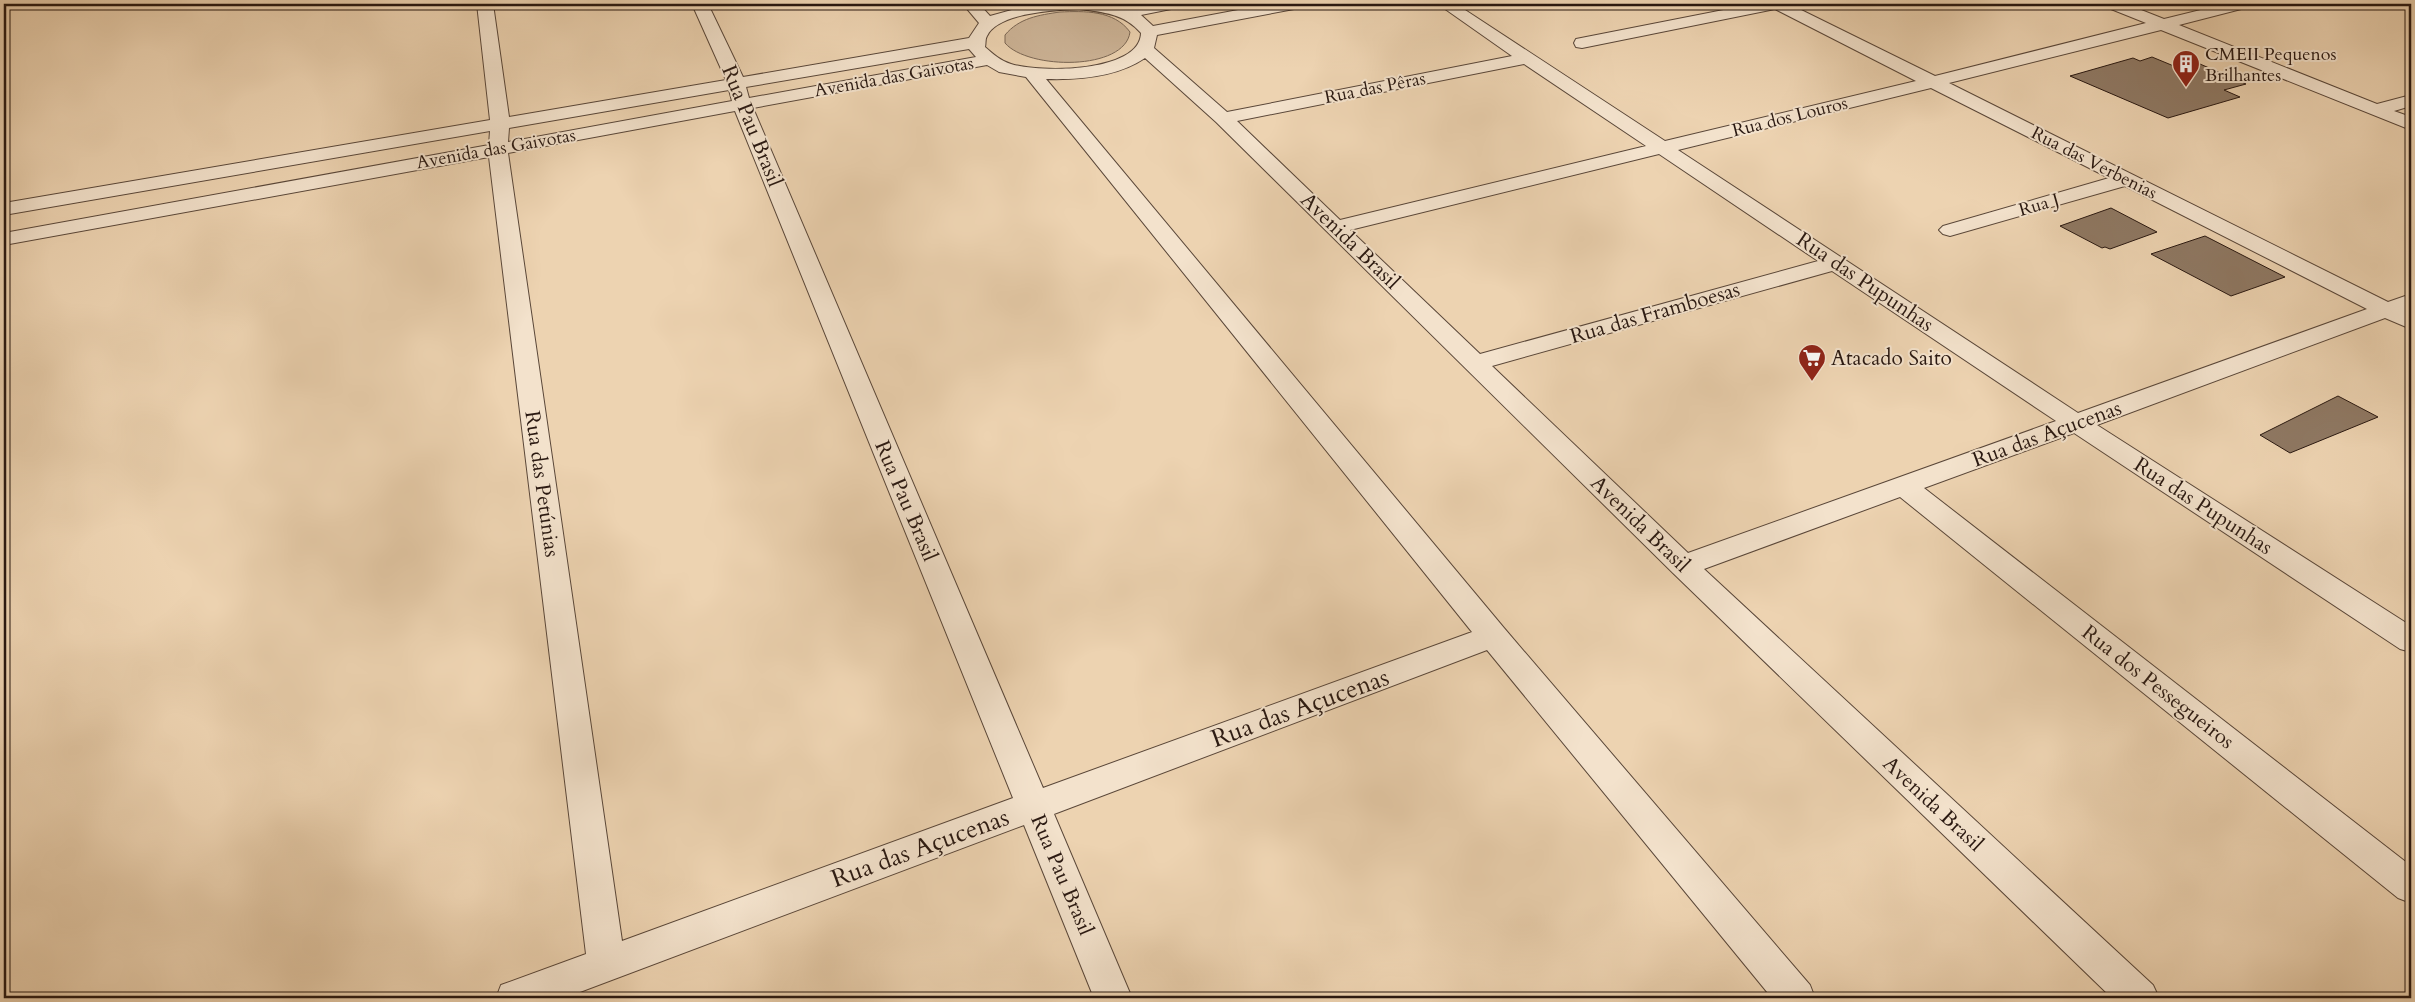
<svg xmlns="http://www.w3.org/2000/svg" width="2415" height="1002" font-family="Cardo,serif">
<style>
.green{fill:#ccb396;stroke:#7a6654}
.building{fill:#8f7964;stroke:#291811}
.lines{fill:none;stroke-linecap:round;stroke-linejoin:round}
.minor-casing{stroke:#5a4739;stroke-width:2}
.minor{fill:#f3e2cc;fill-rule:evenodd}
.labels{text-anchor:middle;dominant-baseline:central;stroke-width:4;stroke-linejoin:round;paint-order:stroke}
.far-poi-label{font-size:18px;fill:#291811;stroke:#f3e2cc;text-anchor:start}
.far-street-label{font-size:18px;fill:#291811;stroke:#f3e2cc}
.street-label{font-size:21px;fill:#291811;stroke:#f3e2cc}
.poi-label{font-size:21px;fill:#291811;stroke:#f3e2cc;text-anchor:start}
.near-street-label{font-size:25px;fill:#291811;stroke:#f3e2cc}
</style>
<rect width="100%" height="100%" fill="#edd3b1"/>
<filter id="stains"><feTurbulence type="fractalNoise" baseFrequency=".004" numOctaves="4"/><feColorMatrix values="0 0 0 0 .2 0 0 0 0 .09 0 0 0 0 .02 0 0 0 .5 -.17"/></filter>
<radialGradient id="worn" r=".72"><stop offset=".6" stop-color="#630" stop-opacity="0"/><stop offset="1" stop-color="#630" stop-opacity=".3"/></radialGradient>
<path class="green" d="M1060 12C1084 11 1114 10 1130 32 1125 71 1028 70 1005 43V35C1019 18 1039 15 1060 12Z"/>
<g class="building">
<path d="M2152 57 2181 69 2200 64 2246 84 2224 90 2240 97 2168 118 2070 76 2133 58 2140 61Z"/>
<path d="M2111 208 2157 232 2110 249 2105 247 2102 248 2060 226Z"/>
<path d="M2205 236 2285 277 2231 296 2151 254Z"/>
<path d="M2338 396 2378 417 2290 453 2260 435Z"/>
</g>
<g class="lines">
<defs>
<path id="minor" d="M477 4H493L509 117 726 80 692 4H708L743 77 969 38 979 23 963 4H979L990 16 1033 4H1110L1126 8 1150 4H1183L1181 7 1141 15 1153 26 1270 4H1302L1300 7 1294 9 1157 35 1154 48 1227 112 1512 56 1438 4H1456L1665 141 1916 81 1775 9 1582 48 1576 47 1574 43 1576 39 1754 4H1789L1935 76 2146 23 2106 7 2104 4H2126L2164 19 2225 4H2251L2249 7 2179 25 2377 104 2411 95V106L2394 111 2411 117V130L2161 30 1949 83 2388 302 2411 294V309L2406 311 2411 313V329L2385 318 2097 425 2411 626V652L2400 649 2074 433 1924 488 2411 866V903L2398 898 1900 497 1704 569 2153 985 2159 998H2112L1673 573 1216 122 1145 58C1117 77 1079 80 1046 79L1504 628 1810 985 1815 998H1772L1487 650 1054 814 1132 998H1094L1024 825 564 998H496L501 985 586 954 489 157 4 245V233L489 145 490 131 4 215V203L490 120ZM1080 9C1103 12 1125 14 1141 33 1140 73 1039 73 1011 64 1001 61 993 54 985 47 986 43 985 39 987 36 998 12 1058 10 1080 9ZM969 49 976 57 749 98 746 87ZM1524 64 1646 146 1340 220 1237 121ZM987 65 999 72 1026 77 1472 632 1043 788 753 108ZM1931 88 2109 178 1943 226 1939 230 1943 234 1950 236 2125 186 2367 309 2078 413 1678 150ZM729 90 732 101 508 142 509 128ZM735 111 1013 798 622 941 508 153ZM1659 154 1818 261 1480 354 1350 230ZM1832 271 2056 421 1688 553 1492 366Z"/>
</defs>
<use href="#minor" class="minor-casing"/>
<use href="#minor" class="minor"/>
</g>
<defs>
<symbol id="building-pin" viewBox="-11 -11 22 30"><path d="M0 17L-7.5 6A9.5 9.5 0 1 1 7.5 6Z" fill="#8f2418" stroke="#f3e2cc"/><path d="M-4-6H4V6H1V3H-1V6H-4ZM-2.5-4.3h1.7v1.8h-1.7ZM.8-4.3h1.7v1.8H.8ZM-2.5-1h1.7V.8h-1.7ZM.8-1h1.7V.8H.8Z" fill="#fff"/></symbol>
<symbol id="supermarket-pin" viewBox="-11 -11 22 30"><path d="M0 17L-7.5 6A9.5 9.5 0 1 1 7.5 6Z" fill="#8f2418" stroke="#f3e2cc"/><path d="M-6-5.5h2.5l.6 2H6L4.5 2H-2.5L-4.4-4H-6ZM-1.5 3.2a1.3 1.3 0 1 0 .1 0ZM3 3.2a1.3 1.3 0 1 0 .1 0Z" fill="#fff"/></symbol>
</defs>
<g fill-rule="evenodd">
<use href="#building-pin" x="2170" y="48" width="32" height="43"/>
<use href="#supermarket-pin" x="1796" y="342" width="32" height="43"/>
</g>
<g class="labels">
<g class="far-poi-label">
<text x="2205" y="54">CMEII Pequenos<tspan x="2205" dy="21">Brilhantes</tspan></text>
</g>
<g class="far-street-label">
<text transform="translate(894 77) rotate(-10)">Avenida das Gaivotas</text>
<text transform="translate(1375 88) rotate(-11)">Rua das Pêras</text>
<text transform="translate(1790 117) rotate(-14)">Rua dos Louros</text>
<text transform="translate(496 149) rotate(-10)">Avenida das Gaivotas</text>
<text transform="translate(2094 163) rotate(27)">Rua das Verbenias</text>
<text transform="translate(2039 205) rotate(-16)">Rua J</text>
</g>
<g class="street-label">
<text transform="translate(752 126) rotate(68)">Rua Pau Brasil</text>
<text transform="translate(1350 241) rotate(44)">Avenida Brasil</text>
<text transform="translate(1865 282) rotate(34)">Rua das Pupunhas</text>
<text transform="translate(1655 313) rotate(-16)">Rua das Framboesas</text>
<text transform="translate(2047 434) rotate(-20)">Rua das Açucenas</text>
<text transform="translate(542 484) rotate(82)">Rua das Petúnias</text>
<text transform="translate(906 501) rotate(67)">Rua Pau Brasil</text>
<text transform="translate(2203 506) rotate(33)">Rua das Pupunhas</text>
<text transform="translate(1640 524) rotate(44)">Avenida Brasil</text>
<text transform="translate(2158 687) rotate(38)">Rua dos Pessegueiros</text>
<text transform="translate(1933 804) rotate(43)">Avenida Brasil</text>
<text transform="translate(1062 875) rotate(67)">Rua Pau Brasil</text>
</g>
<g class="poi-label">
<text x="1831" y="358">Atacado Saito</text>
</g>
<g class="near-street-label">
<text transform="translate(1300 708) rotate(-20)">Rua das Açucenas</text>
<text transform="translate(920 848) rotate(-20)">Rua das Açucenas</text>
</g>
</g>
<rect width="2415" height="1002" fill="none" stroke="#edd3b1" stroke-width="20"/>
<rect x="5" y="5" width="2405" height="992" fill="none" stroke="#291811" stroke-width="2.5"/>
<rect x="10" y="10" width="2395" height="982" fill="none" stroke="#291811"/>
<rect width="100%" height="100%" filter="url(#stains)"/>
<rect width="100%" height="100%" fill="url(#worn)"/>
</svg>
